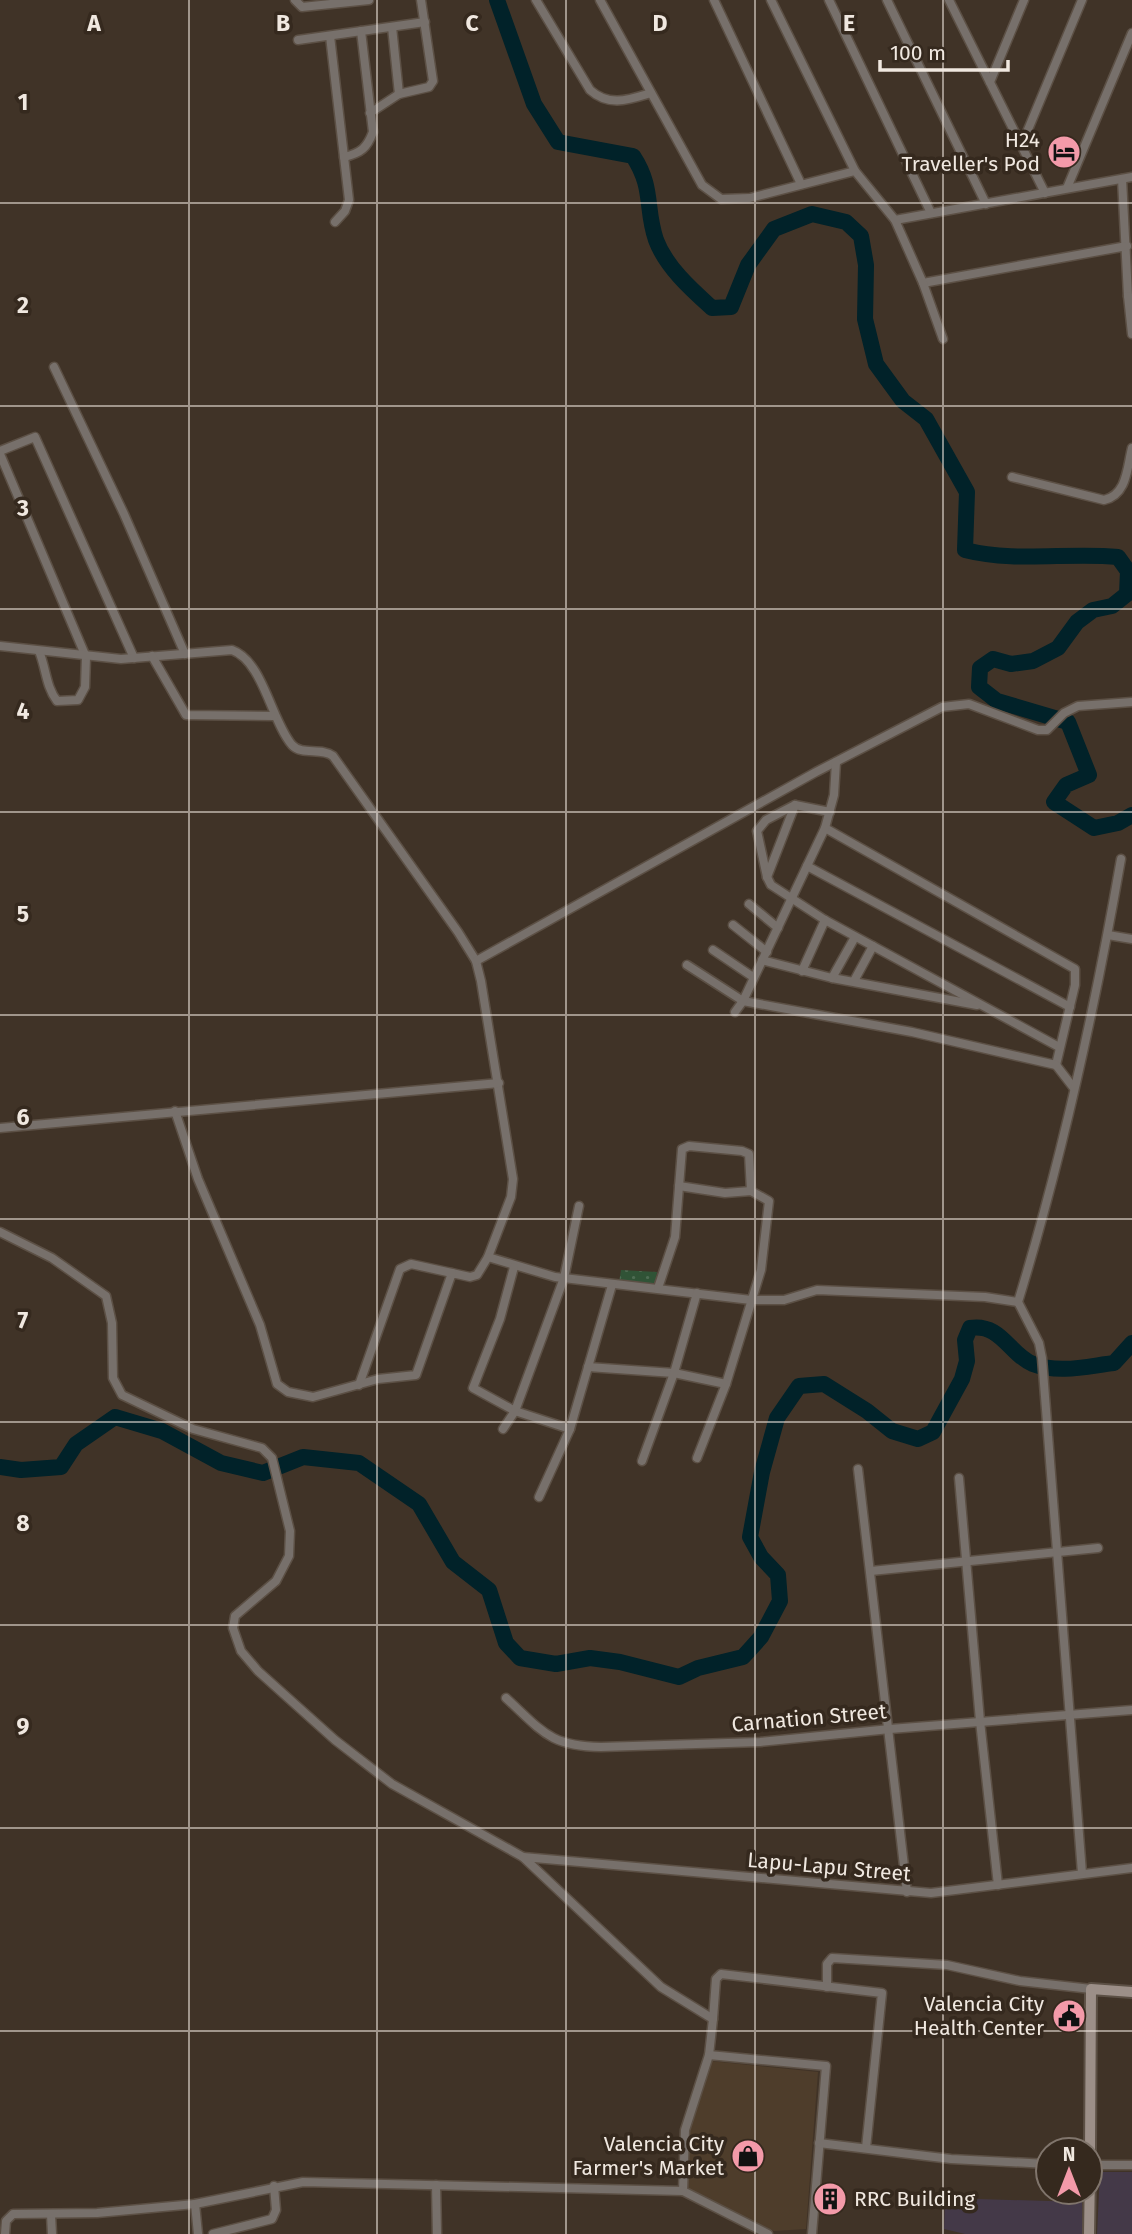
<svg xmlns="http://www.w3.org/2000/svg" width="1132" height="2234" font-family="'Fira Sans',sans-serif">
<style>
.built{fill:#4e3d2b}
.education{fill:#443948}
.grass{fill:url(#grass-dots)}
.lines{fill:none;stroke-linecap:round;stroke-linejoin:round}
.river{stroke:#012229;stroke-width:16}
.street-casing{stroke:#5c5045;stroke-width:11}
.secondary-casing{stroke:#5c5045;stroke-width:14}
.street{stroke:#77706b;stroke-width:8}
.secondary{stroke:#9c8f88;stroke-width:10}
.grid{fill:none;stroke:#f0e8e0;stroke-width:2;stroke-opacity:0.55}
.labels{text-anchor:middle;dominant-baseline:central;stroke-width:7;stroke-linejoin:round;paint-order:stroke}
.poi-label{font-size:21px;fill:#f0e8e0;stroke:#35291e;text-anchor:end}
.street-label{font-size:21px;fill:#f0e8e0;stroke:#35291e}
.grid-label{font-size:23px;text-anchor:middle;font-weight:bold;fill:#f0e8e0;stroke:#35291e;stroke-width:7;stroke-linejoin:round;paint-order:stroke}
</style>
<defs>
<pattern id="grass-dots" width="8" height="8" patternUnits="userSpaceOnUse" patternTransform="scale(1.75)"><rect width="8" height="8" fill="#305336"/><path d="M2 2h.1M6 6h.1" fill="none" stroke="#4e6c53" stroke-width="1.8" stroke-linecap="round"/></pattern>
</defs>
<rect width="100%" height="100%" fill="#403327"/>
<path class="built" d="M711 2061 818 2072 806 2229 774 2231 686 2189 688 2128Z"/>
<g class="education">
<path d="M1100 2172H1132V2234H1097Z"/>
<path d="M945 2198 1082 2202 1083 2234H965L944 2229Z"/>
</g>
<path class="grass" d="M621 1270 657 1272 655 1286 619 1283Z"/>
<g class="lines">
<g class="river">
<path d="M497 0 534 104 558 142 633 156C654 188 645 208 656 240 666 267 692 290 712 308L731 307 748 265 774 229 812 214 846 222 861 236 866 265 865 319 876 364 903 401 926 419 967 492 965 550C1016 563 1067 552 1118 557L1128 571 1127 594 1112 606 1093 610 1077 622 1058 648 1033 661 1011 664 993 659 980 668 979 687 997 701 1068 722 1089 775 1066 785 1054 802 1094 828 1118 823 1132 815"/>
<path d="M0 1467 21 1470 61 1467 76 1444 115 1417 162 1431 221 1463 263 1473 303 1457 359 1463 419 1504 453 1562 489 1590 506 1643 520 1658 556 1664 590 1658 620 1662 679 1677 698 1668 743 1657 761 1637 780 1601 778 1575 761 1557 750 1537 762 1472 777 1418 799 1386 824 1384 867 1411 892 1431 918 1439 933 1432 962 1379 967 1361 965 1340 970 1328C1001 1323 1009 1354 1033 1364 1059 1374 1088 1366 1114 1363L1132 1343"/>
</g>
<defs>
<g id="street">
<path d="M295 0 302 7 369 0"/>
<path d="M536 0 590 90C609 107 628 100 651 93"/>
<path d="M600 0 702 185 721 199 750 198 855 171 895 220 1132 177"/>
<path d="M714 0 801 184"/>
<path d="M771 0 855 171"/>
<path d="M829 0 931 213"/>
<path d="M887 0 986 204"/>
<path d="M949 0 1045 193"/>
<path d="M392 27 399 94"/>
<path d="M330 36 349 200 345 211 335 222"/>
<path d="M298 40 425 22"/>
<path d="M990 82 1024 0"/>
<path d="M370 113 399 94 429 87 433 81 421 0"/>
<path d="M1022 144 1082 0"/>
<path d="M344 157C361 153 367 148 373 132L361 31"/>
<path d="M1122 179 1128 296 1132 300"/>
<path d="M1067 188 1132 33"/>
<path d="M895 220 923 283 1127 246"/>
<path d="M923 283 943 339"/>
<path d="M1128 296 1132 334"/>
<path d="M54 367 124 514 185 654"/>
<path d="M0 451 35 437 134 658"/>
<path d="M0 454 86 657 85 687 78 700 57 701C46 687 46 668 39 651"/>
<path d="M1012 477 1104 500C1127 495 1127 468 1132 448"/>
<path d="M0 646 121 659 232 650C263 661 271 720 292 745 302 756 321 747 333 756L458 932 476 961 481 981 513 1179 511 1197 488 1257 477 1275 470 1277 452 1273 416 1375 378 1379 313 1397 288 1392 277 1384 260 1325 198 1179 175 1111"/>
<path d="M152 656 186 715 274 716"/>
<path d="M830 812 795 805 766 820 757 831 767 877 771 885 825 920 1059 1047"/>
<path d="M825 828 1075 969V985L1056 1065"/>
<path d="M807 866 1070 1007"/>
<path d="M767 877 795 805"/>
<path d="M749 904 778 928"/>
<path d="M733 925 767 952"/>
<path d="M1108 935 1132 939"/>
<path d="M713 950 753 977"/>
<path d="M762 960 832 978 977 1005"/>
<path d="M476 961 816 772 942 707 969 704 1038 730H1047L1064 713 1078 706 1132 702"/>
<path d="M687 965 743 1001 912 1032 1056 1065 1073 1087"/>
<path d="M802 971 825 920"/>
<path d="M832 978 855 937"/>
<path d="M854 981 873 946"/>
<path d="M735 1012 743 1001 825 828 834 795 836 762"/>
<path d="M0 1128 499 1083"/>
<path d="M679 1186 725 1193 751 1191"/>
<path d="M0 1232 52 1258 106 1296 112 1323 113 1378 122 1395 193 1429 262 1448 272 1458 290 1531 289 1556 276 1581 235 1616 233 1628 241 1651 258 1671 335 1740 392 1784 523 1857 661 1987 713 2019 709 2055 685 2130 683 2191 768 2234"/>
<path d="M488 1257 555 1277 751 1300H784L817 1290 985 1297 1018 1302"/>
<path d="M514 1267 500 1319 473 1388 515 1411 570 1429"/>
<path d="M588 1367 674 1373 726 1384 761 1270 769 1201 751 1191 749 1154 742 1151 689 1146 682 1149 675 1237 658 1288"/>
<path d="M359 1385 400 1269 411 1264 452 1273"/>
<path d="M503 1429 515 1411 564 1278 579 1206"/>
<path d="M697 1458 726 1384"/>
<path d="M642 1461 674 1373 697 1293"/>
<path d="M858 1469 907 1892"/>
<path d="M959 1478 980 1721 998 1885"/>
<path d="M539 1497 570 1429 612 1285"/>
<path d="M871 1571 1098 1548"/>
<path d="M506 1698C543 1732 550 1746 601 1747L760 1742 890 1729 1132 1710"/>
<path d="M523 1857 931 1893 1132 1868"/>
<path d="M1082 1873 1042 1358 1039 1343 1018 1302C1062 1158 1095 1008 1121 859"/>
<path d="M827 1987V1964L832 1958 947 1965 1020 1981 1091 1989"/>
<path d="M713 2019 716 1979 721 1974 882 1993 866 2148"/>
<path d="M709 2055 826 2066 812 2234"/>
<path d="M819 2143 951 2159 1048 2164"/>
<path d="M1090 2165H1132"/>
<path d="M436 2185 437 2234"/>
<path d="M195 2204 198 2234"/>
<path d="M51 2215 52 2234"/>
<path d="M5 2234 6 2221 13 2214 97 2213 195 2204 303 2182 683 2191"/>
<path d="M213 2234 272 2219 276 2210 274 2186"/>
</g>
<g id="secondary">
<path d="M1090 2150 1091 1989 1132 1992"/>
<path d="M1089 2234 1090 2171"/>
</g>
</defs>
<use href="#street" class="street-casing"/>
<use href="#secondary" class="secondary-casing"/>
<use href="#street" class="street"/>
<use href="#secondary" class="secondary"/>
</g>
<path class="grid" d="M189 0V2234M377 0V2234M566 0V2234M755 0V2234M943 0V2234M0 203H1132M0 406H1132M0 609H1132M0 812H1132M0 1015H1132M0 1219H1132M0 1422H1132M0 1625H1132M0 1828H1132M0 2031H1132"/>
<defs>
<symbol id="hotel-disc" viewBox="-11 -11 22 22"><circle r="9.5" fill="#f39aa9" stroke="#35291e"/><path d="M-6-4.5h1.5V1H6V5H4.5V3h-9V5H-6ZM-4 0a1.8 1.8 0 1 1 3.6 0ZM.5 0V-2.5h3Q6-2.5 6 0Z" fill="#111"/></symbol>
<symbol id="civic-disc" viewBox="-11 -11 22 22"><circle r="9.5" fill="#f39aa9" stroke="#35291e"/><path d="M-.6-6.5H3V-4.5H.6V-3L4-1V1h2V6H-6V1h2V-1L-.6-3ZM-1.2 2.5V6h2.4V2.5Z" fill="#111"/></symbol>
<symbol id="shop-disc" viewBox="-11 -11 22 22"><circle r="9.5" fill="#f39aa9" stroke="#35291e"/><path d="M-5-2.5h2.3a2.7 3.5 0 0 1 5.4 0H5L5.5 6h-11ZM-1.5-2.5h3a1.5 2.3 0 0 0-3 0Z" fill="#111"/></symbol>
<symbol id="building-disc" viewBox="-11 -11 22 22"><circle r="9.5" fill="#f39aa9" stroke="#35291e"/><path d="M-4-6H4V6H1V3H-1V6H-4ZM-2.5-4.3h1.7v1.8h-1.7ZM.8-4.3h1.7v1.8H.8ZM-2.5-1h1.7V.8h-1.7ZM.8-1h1.7V.8H.8Z" fill="#111"/></symbol>
</defs>
<g fill-rule="evenodd">
<use href="#hotel-disc" x="1045" y="133" width="38" height="38"/>
<use href="#civic-disc" x="1050" y="1997" width="38" height="38"/>
<use href="#shop-disc" x="729" y="2137" width="38" height="38"/>
<use href="#building-disc" x="811" y="2180" width="38" height="38"/>
</g>
<g class="labels">
<g class="poi-label">
<text x="1040" y="140">H24<tspan x="1040" dy="24">Traveller's Pod</tspan></text>
<text x="1044" y="2004">Valencia City<tspan x="1044" dy="24">Health Center</tspan></text>
<text x="724" y="2144">Valencia City<tspan x="724" dy="24">Farmer's Market</tspan></text>
<text x="854" y="2199" text-anchor="start">RRC Building</text>
</g>
<g class="street-label">
<text transform="translate(809 1718) rotate(-5)">Carnation Street</text>
<text transform="translate(829 1867) rotate(5)">Lapu-Lapu Street</text>
</g>
</g>
<g class="grid-label">
<text x="94" y="31">A</text>
<text x="283" y="31">B</text>
<text x="472" y="31">C</text>
<text x="660" y="31">D</text>
<text x="849" y="31">E</text>
<text x="23" y="110">1</text>
<text x="23" y="313">2</text>
<text x="23" y="516">3</text>
<text x="23" y="719">4</text>
<text x="23" y="922">5</text>
<text x="23" y="1125">6</text>
<text x="23" y="1328">7</text>
<text x="23" y="1531">8</text>
<text x="23" y="1734">9</text>
</g>
<g transform="translate(1069 2171)"><circle r="33" fill="#35291e" stroke="#80756c" stroke-width="2"/>
<path d="M0-5L12 26L0 18L-12 26Z" fill="#f39aa9"/>
<text y="-10" font-size="19" font-weight="bold" text-anchor="middle" fill="#f0e8e0">N</text>
</g>
<path d="M880 60v10h128v-10" fill="none" stroke="#f0e8e0" stroke-width="3.5"/>
<text x="890" y="60" font-size="21" fill="#f0e8e0" stroke="#35291e" stroke-width="5" paint-order="stroke">100 m</text>
</svg>
